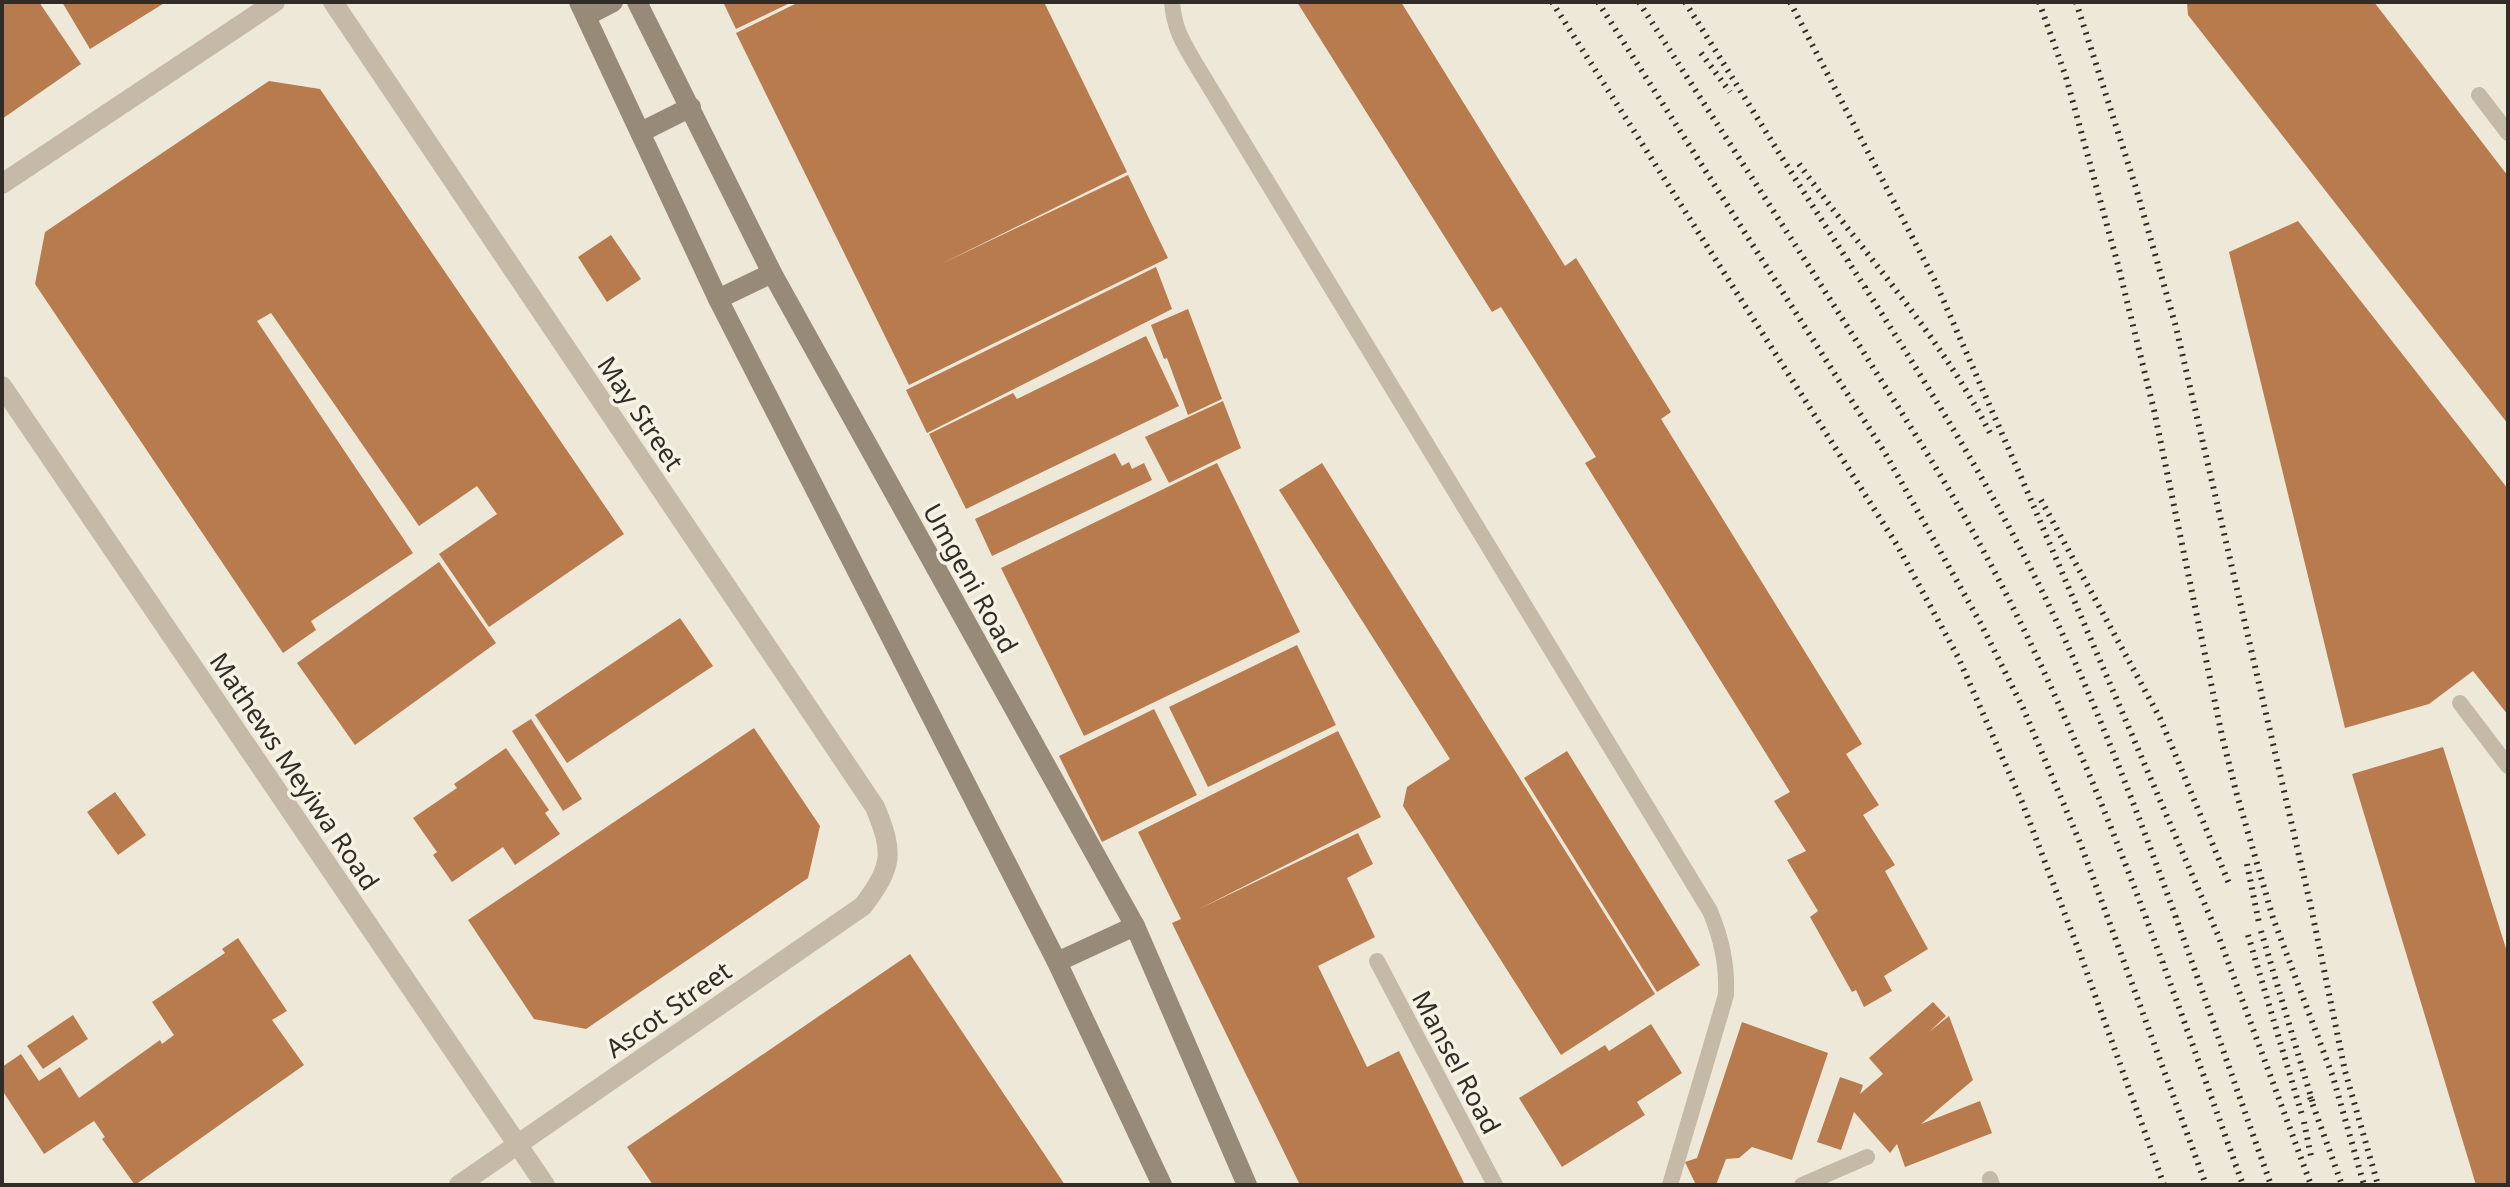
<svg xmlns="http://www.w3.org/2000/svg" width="2510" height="1187" font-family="'Noto Sans',sans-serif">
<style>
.building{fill:#b87b4d}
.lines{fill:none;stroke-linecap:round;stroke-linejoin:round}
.service{stroke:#c4baa7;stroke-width:16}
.minor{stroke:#c4baa7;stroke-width:20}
.tertiary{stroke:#c4baa7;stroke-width:20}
.secondary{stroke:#988a79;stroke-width:20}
.rail{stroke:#322c27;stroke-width:6;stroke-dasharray:2 6;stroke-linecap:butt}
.labels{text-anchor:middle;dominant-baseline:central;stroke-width:7;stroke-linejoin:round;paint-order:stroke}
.street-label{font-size:26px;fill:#322c27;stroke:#f6f2e5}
</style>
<rect width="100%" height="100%" fill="#eee8d9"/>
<g class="building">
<path d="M2 2H39L81 64 2 119Z"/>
<path d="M62 2H166L90 49Z"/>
<path d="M723 2H792L736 29Z"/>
<path d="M799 2H1044L1127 172 941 264 1128 175 1168 258 909 385 736 33Z"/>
<path d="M1297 2H1401L1565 266 1576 258 1671 412 1661 419 1862 744 1846 754 1879 805 1863 815 1895 865 1885 871 1928 949 1884 976 1892 991 1864 1007 1856 990 1852 992 1810 917 1818 911 1787 860 1806 851 1774 801 1790 792 1585 463 1596 457 1501 307 1492 312Z"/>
<path d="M2187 2H2374L2508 176V424L2188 15Z"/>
<path d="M269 81 320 89 624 534 489 627 439 554 497 514 477 486 419 526 271 313 257 321 413 553 311 621 316 630 283 653 35 284 45 232Z"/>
<path d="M2298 221 2508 489V715L2473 671 2429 704 2345 728 2229 252Z"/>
<path d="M611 235 641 279 607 302 578 257Z"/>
<path d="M1156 267 1172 309 927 433 906 390Z"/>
<path d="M1188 309 1222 399 1188 415 1167 358 1164 359 1151 325Z"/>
<path d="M1146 336 1179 406 966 509 929 434 1013 393 1017 399Z"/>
<path d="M1223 401 1241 448 1169 483 1145 437Z"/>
<path d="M1115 453 1122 466 1129 462 1132 469 1144 463 1152 480 992 556 975 519Z"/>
<path d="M1217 463 1300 632 1084 736 1001 568Z"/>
<path d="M1322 463 1655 994 1561 1055 1403 806 1407 787 1450 759 1279 490Z"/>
<path d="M439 562 496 643 355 745 297 663Z"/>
<path d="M680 618 713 666 567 763 535 715Z"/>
<path d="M1297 645 1336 725 1208 787 1169 707Z"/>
<path d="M1154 709 1197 795 1102 842 1059 756Z"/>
<path d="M531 719 582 799 563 811 512 731Z"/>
<path d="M754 728 820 826 808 878 586 1029 534 1019 468 920Z"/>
<path d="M1338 731 1381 817 1199 909 1358 833 1373 864 1347 878 1375 937 1318 966 1367 1067 1399 1051 1465 1185H1300L1172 923 1181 919 1138 832Z"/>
<path d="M2443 747 2508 955V1185H2476L2352 774Z"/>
<path d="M506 748 549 810 545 813 560 834 515 865 503 847 452 882 433 855 437 852 413 818 457 788 454 784Z"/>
<path d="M1567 751 1700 965 1657 992 1524 778Z"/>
<path d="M115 792 146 835 118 855 87 812Z"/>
<path d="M238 938 287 1011 272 1020 304 1065 135 1185 102 1139 105 1137 94 1121 44 1154 2 1090V1067L21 1054 39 1081 60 1067 79 1098 160 1040 162 1044 174 1035 152 1002 225 953 222 949Z"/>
<path d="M910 954 1065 1185H653L627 1147Z"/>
<path d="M1933 1002 1946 1016 1929 1032 1949 1016 1973 1080 1921 1124 1980 1101 1992 1133 1905 1167 1897 1144 1890 1153 1854 1112 1841 1150 1817 1142 1840 1077 1863 1085 1860 1094 1883 1074 1869 1058Z"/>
<path d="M73 1015 88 1039 43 1069 27 1046Z"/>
<path d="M1742 1022 1828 1053 1792 1160 1752 1147 1739 1158 1726 1159 1716 1185H1696L1685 1162 1697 1158Z"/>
<path d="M1651 1024 1682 1073 1637 1102 1645 1115 1562 1167 1519 1098 1605 1045 1609 1051Z"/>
</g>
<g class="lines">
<g class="service">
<path d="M1172 2C1174 28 1182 41 1195 63L1710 911C1722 940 1727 964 1726 995L1670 1185"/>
<path d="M2479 95 2508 133"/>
<path d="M2460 703 2508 766"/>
<path d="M1377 961 1495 1185"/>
<path d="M1990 1179 1992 1185"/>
<path d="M1802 1185 1867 1157"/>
</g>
<g class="minor">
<path d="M333 2 875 807C894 853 893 866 863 906L459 1185"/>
<path d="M2 184 275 2"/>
</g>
<path class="tertiary" d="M2 386 545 1185"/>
<g class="secondary">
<path d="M579 2 718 299 1057 962 1162 1185"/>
<path d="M637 2 772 273 1135 926 1247 1185"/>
<path d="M586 16 613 2"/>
<path d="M641 132 691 107"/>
<path d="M718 299 772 273"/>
<path d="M1057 962 1135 926"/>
</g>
<g class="rail">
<path d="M1552 2 1897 545 1958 657 2022 802 2079 951 2164 1185"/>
<path d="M1598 2 1885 453 1981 624 2023 708 2081 845 2206 1185"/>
<path d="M1639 2C1717 125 1797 246 1874 369 1910 426 1946 482 1978 541 2090 745 2164 967 2243 1185"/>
<path d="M1685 2C1728 70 1769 138 1812 205 1901 344 1992 481 2061 631 2143 810 2204 1000 2271 1185"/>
<path d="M1790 2 1934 279 2021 477 2218 935 2311 1185"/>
<path d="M2039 2 2066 77 2118 265 2154 410 2222 736 2237 795 2273 918 2333 1077 2364 1185"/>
<path d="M2076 2 2136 188 2176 327 2311 907 2345 1071 2378 1185"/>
<path d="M1701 53 1730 92"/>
<path d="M1799 164C1864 254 1940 335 1991 435"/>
<path d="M2041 500 2160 718 2230 886"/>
<path d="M2247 864 2259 923"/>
<path d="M2261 931 2314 1107"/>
<path d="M2248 935 2302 1115"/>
<path d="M2310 1097 2342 1185"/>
<path d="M2304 1122 2312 1161"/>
</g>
</g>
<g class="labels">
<g class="street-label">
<text transform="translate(641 413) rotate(56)">May Street</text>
<text transform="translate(971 578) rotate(61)">Umgeni Road</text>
<text transform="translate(295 771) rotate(56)">Mathews Meyiwa Road</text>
<text transform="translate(668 1009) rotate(-35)">Ascot Street</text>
<text transform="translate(1457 1062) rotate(62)">Mansel Road</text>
</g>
</g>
<rect width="2510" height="1187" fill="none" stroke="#322c27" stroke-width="8"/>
</svg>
